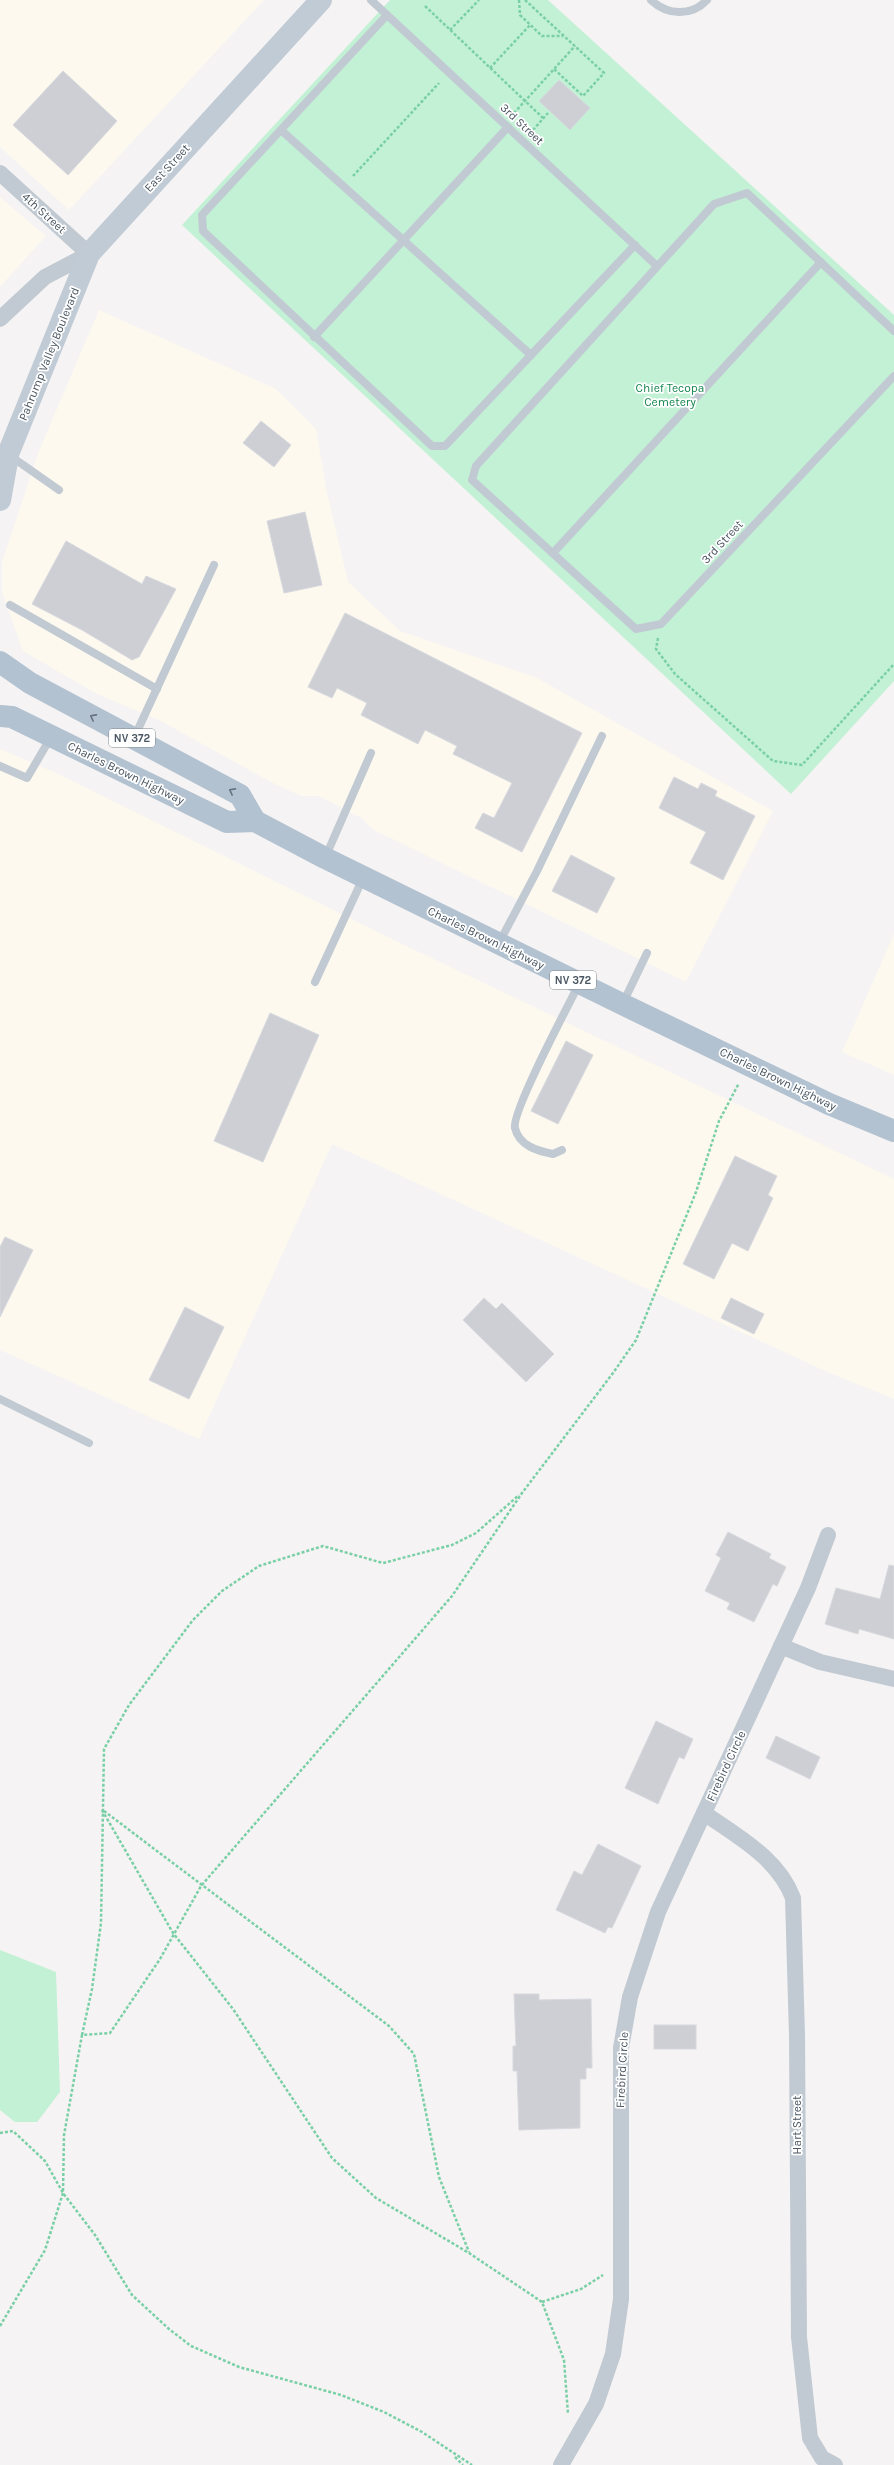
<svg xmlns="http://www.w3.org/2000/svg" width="894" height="2465" font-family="Karla,sans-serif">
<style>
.commercial{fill:#fdf9ef}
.green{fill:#c3f1d5}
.building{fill:#cdcfd5;stroke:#d7d9de}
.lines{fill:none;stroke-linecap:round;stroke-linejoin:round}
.path{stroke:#7ad0a6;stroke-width:2.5;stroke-dasharray:3 2;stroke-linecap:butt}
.lane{stroke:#c1cad2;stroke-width:8}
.street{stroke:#c1cad2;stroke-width:16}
.secondary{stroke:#c1cbd6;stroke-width:22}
.primary{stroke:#b3c2d1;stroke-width:22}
.oneway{stroke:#64717d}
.labels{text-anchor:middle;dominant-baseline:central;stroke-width:3.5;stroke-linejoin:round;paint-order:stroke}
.shield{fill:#fff;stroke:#808990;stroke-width:1}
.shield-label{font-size:11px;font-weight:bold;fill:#4a5661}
.street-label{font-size:12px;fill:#4a5661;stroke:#fff}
.park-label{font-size:12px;fill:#17864f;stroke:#fff}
</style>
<rect width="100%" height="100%" fill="#f5f3f3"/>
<g class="commercial">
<path d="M0 0H264L69 210 0 147Z"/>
<path d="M0 197 46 236 0 287Z"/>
<path d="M99 310 276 389 316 429 327 493 348 582 400 631 537 678 773 811 686 982 372 829 363 819 319 796H301L271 782 159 720 97 694 23 651 2 592V562L39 451Z"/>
<path d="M0 749 54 772 398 942 894 1179V1399L832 1374 332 1144 199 1439 0 1350Z"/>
<path d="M894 934V1075L842 1052Z"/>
</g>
<g class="green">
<path d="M390 0H548L894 315V681L791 794 182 225Z"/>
<path d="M0 1950 56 1972 60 2092 37 2122H15L0 2110Z"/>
</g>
<g class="building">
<path d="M63 71 117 121 68 175 13 125Z"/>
<path d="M559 80 590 108 570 130 539 101Z"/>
<path d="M261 421 291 445 274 467 243 443Z"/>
<path d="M305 512 322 585 284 593 267 521Z"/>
<path d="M66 541 142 584 146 576 176 589 139 657 132 660 82 630 32 604Z"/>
<path d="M345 613 582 733 522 852 475 828 483 813 494 818 512 783 453 754 457 746 425 730 418 744 361 715 367 703 337 688 332 698 308 687Z"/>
<path d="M674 777 698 789 701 783 717 791 715 796 755 816 723 880 690 863 706 832 659 808Z"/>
<path d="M571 855 615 878 597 913 552 891Z"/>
<path d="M270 1013 319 1035 263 1162 214 1141Z"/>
<path d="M566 1041 593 1055 558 1124 531 1111Z"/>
<path d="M735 1156 777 1176 768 1195 773 1198 748 1251 732 1243 714 1279 683 1264Z"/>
<path d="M5 1237 33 1250 0 1317V1247Z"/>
<path d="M484 1298 496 1309 502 1303 554 1354 526 1382 463 1320Z"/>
<path d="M731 1298 764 1314 754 1334 721 1318Z"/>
<path d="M185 1307 224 1327 189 1399 149 1380Z"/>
<path d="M728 1532 771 1554 769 1558 786 1567 777 1586 773 1584 754 1622 727 1609 730 1603 705 1591 721 1558 716 1555Z"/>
<path d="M889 1565 894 1566V1639L859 1629 858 1634 825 1624 836 1588 880 1599Z"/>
<path d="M656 1721 693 1739 684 1759 679 1757 658 1804 625 1788Z"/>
<path d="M776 1736 820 1757 810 1779 766 1758Z"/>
<path d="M598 1844 641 1866 612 1928 608 1927 605 1933 556 1910 574 1871 582 1875Z"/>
<path d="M514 1994H539V2000L591 1999 592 2068H586V2079H580V2128L519 2130 517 2071H513V2046H516Z"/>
<rect x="654" y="2025" width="42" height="24"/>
</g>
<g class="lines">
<g class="path">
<path d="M519 0 520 15 542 36H563"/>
<path d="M525 0 604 73 583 96 554 69"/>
<path d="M425 6 543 118"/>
<path d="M450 30 479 0"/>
<path d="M490 68 530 25"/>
<path d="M514 113 575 46"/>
<path d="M533 130 548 113"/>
<path d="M353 176 439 83"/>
<path d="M658 638 656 649 675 674 773 761 802 765 894 664"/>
<path d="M102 1810 173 1933 233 2009 332 2158 376 2198 469 2253 542 2302 564 2360 568 2414"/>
<path d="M104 1811 389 2026 414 2054 439 2177 469 2252"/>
<path d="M82 2035 92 1989 101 1923 104 1749 129 1705 193 1620 222 1591 259 1566 323 1546 383 1563 452 1545 476 1533 519 1495"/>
<path d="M0 2133 13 2131 45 2161 63 2193 95 2235 132 2295 169 2329 191 2346 239 2367 341 2395 384 2412 422 2432 472 2465"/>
<path d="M542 2302 581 2289 603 2275"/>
<path d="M0 2326 45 2250 63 2193 64 2135 82 2035 110 2033 160 1959 201 1886 452 1596 522 1493 613 1373 636 1340 696 1192 719 1121 739 1083"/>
<path d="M455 2457 463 2465"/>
</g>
<g class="lane">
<path d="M371 0 657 266"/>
<path d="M651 0C667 15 691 17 707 0"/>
<path d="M387 15 202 215 203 231 432 446H445L635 245"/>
<path d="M281 130 531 355"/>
<path d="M894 331 747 193 714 204 476 466 472 480 636 629 661 624 894 376"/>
<path d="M314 337 508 127"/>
<path d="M9 455 59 490"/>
<path d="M553 553 821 262"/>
<path d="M10 605 157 689"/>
<path d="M134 738 214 565"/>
<path d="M0 766 27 778 51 737"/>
<path d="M325 858 371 753"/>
<path d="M499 943 537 871 602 736"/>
<path d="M315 982 363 878"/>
<path d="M623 1003 647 953"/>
<path d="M562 1150 553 1154C538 1151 519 1146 515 1128 511 1113 569 1004 579 984"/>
<path d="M0 1399 89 1443"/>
</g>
<g class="street">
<path d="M0 173 89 254 45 277 0 319"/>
<path d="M781 1646 820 1662 894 1679"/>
<path d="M704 1813C738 1837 778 1858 793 1898L797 2035 799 2337 810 2438 822 2458 835 2465"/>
<path d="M561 2465 596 2404 613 2354 621 2299V2048L630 1997 658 1912 808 1588 828 1535"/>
</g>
<g class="secondary">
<path d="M0 469 8 454 89 254 321 0"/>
<path d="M0 500 8 456"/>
</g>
<g class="primary">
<path d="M0 662 30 683 240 795 255 821"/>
<path d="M0 716 12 717 227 822 255 821 325 858 622 1004 829 1104 894 1131"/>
</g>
</g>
<defs><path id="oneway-chevron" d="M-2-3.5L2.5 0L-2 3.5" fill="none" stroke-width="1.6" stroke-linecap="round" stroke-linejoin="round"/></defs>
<g class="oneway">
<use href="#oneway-chevron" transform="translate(93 717) rotate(-152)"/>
<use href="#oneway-chevron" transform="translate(232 791) rotate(-152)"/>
</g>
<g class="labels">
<g class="shield">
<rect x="109" y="729" width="46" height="18" rx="3"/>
<rect x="550" y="971" width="46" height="18" rx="3"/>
</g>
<g class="shield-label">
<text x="132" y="738">NV 372</text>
<text x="573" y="980">NV 372</text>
</g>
<g class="street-label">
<text transform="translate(522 124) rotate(43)">3rd Street</text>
<text transform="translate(167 168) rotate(-47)">East Street</text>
<text transform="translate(44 213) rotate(42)">4th Street</text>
<text transform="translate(49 354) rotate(-68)">Pahrump Valley Boulevard</text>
<text transform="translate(722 542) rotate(-47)">3rd Street</text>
<text transform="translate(126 773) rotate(26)">Charles Brown Highway</text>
<text transform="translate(486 938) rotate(26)">Charles Brown Highway</text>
<text transform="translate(778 1079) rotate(26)">Charles Brown Highway</text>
<text transform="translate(726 1766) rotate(-65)">Firebird Circle</text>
<text transform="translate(622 2070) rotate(-87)">Firebird Circle</text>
<text transform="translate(797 2125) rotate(-90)">Hart Street</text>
</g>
<g class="park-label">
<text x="670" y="388">Chief Tecopa<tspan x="670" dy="14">Cemetery</tspan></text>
</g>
</g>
</svg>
